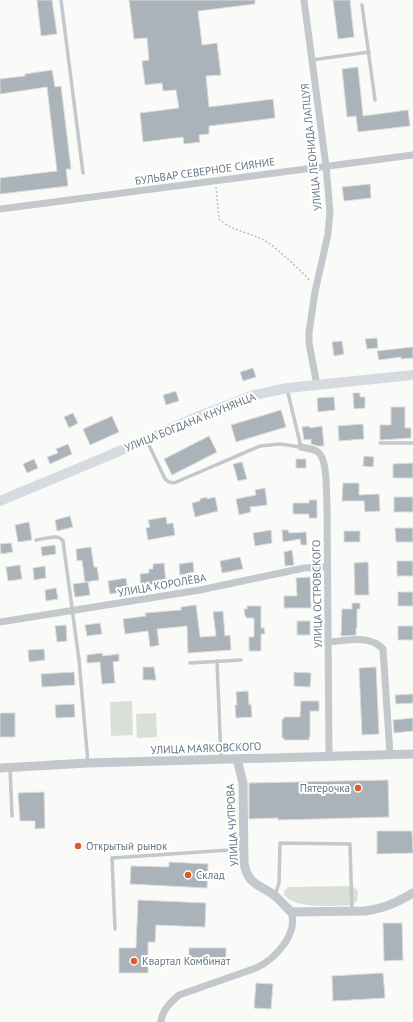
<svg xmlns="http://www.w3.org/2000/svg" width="413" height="1022" font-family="'PT Sans',sans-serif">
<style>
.green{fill:#dadfd7}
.building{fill:#aab3b9;stroke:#dcdcda}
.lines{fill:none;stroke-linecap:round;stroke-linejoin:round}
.path{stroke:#bbbfc2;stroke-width:1.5;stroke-dasharray:2 2;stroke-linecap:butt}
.service{stroke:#c3c8cc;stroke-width:3.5}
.minor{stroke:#c3c8cc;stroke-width:7}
.tertiary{stroke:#c3c8cc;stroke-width:9}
.secondary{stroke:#d6dbdf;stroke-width:10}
.poi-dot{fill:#e4572e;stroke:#fff;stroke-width:1.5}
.labels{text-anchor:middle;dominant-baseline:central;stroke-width:4;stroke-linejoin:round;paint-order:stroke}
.street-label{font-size:11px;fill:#657683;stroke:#fff}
.poi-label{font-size:11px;fill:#657683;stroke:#fff;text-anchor:start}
</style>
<rect width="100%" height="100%" fill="#fafaf8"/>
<g class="green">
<path d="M132 701 133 735 111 736 110 702Z"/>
<path d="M156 713 157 737 137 738 136 714Z"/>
<path d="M352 886 354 887 358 891 357 901 353 905C338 906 290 909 284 894V891L288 887Z"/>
</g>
<g class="building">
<path d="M37 0H52L57 34 41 36Z"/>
<path d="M129 0H255V4L198 11 202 45 217 43 221 75 206 76 209 107 273 99 275 118 209 126V134L199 135 200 142 184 144 183 137 143 142 140 113 179 108 176 90 163 91 162 83 145 85 142 61 149 60 147 38 134 39Z"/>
<path d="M333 0H350L354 37 338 39Z"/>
<path d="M358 67 363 116 408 110 410 126 358 132 356 116 347 117 342 69Z"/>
<path d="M52 70 55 87 61 86 71 169H66L68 186 0 194V178L57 171 47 87 0 94V79L25 76V74Z"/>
<path d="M370 184 371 198 344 201 342 187Z"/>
<path d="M377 338 378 348 367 349 365 339Z"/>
<path d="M342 341 344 354 334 356 332 342Z"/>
<path d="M413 347V358L401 359V357L379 360 377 351Z"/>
<path d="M253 368 256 377 243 381 240 372Z"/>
<path d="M176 391 179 401 166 405 163 395Z"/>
<path d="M353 393H360V397H365V408L354 409Z"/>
<path d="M334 397 335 410 318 412 317 398Z"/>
<path d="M391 407H405V428H411V438L380 440V425H391Z"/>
<path d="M281 410 286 427 236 442 231 425Z"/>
<path d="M73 413 78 423 69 428 64 417Z"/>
<path d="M112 416 119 432 90 445 83 429Z"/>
<path d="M363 424 364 439 339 441 338 426Z"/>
<path d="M309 426 310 428 322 426 324 446H318L311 444V439L304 440 302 427Z"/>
<path d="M209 436 217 452 172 475 164 459Z"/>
<path d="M68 444 72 454 50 464 47 457 58 453 56 449Z"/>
<path d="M364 456 374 457 373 467 363 466Z"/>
<path d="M34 459 38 468 27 473 23 464Z"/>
<rect x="296" y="459" width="10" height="9"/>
<path d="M242 462 247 479 238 481 233 464Z"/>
<path d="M413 463V478H393V464Z"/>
<path d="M343 483H359V495L379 494 380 511 365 512 364 501H342Z"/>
<path d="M265 488 267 505 250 507 251 512 239 515 236 499 256 495 255 490Z"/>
<path d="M207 497V499L215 497 218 511 195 517 192 503 200 501V499Z"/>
<rect x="394" y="497" width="19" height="15"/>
<path d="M309 500H317V518H309V514H293V503H309Z"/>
<path d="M70 516 73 527 57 531 55 520Z"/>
<path d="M166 517 167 524 173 523 175 535 148 540 146 528 150 527 148 520Z"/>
<path d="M29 522 32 540 18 542 15 525Z"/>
<path d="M395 528H413V542H396Z"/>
<path d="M271 530 272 543 255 546 253 533Z"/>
<path d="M282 530H288L289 533 306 532 307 545H301L300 539 283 542Z"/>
<rect x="344" y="531" width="16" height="11"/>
<path d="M11 543 13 552 1 554 0 544Z"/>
<path d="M55 545 56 554 42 556 41 547Z"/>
<path d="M91 547 94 567H97L99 580 85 582 82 560 77 561 76 549Z"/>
<path d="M292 550 294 565 285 566 284 552Z"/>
<path d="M240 557 243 569 222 573 220 561Z"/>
<rect x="397" y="561" width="16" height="15"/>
<path d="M193 562 194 572 180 575 179 564Z"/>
<path d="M368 562 369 595H355L354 563Z"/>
<path d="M164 563 166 583 147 585 148 591 141 592 140 574 149 573V569H153V564Z"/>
<path d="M20 565 22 579 8 581 6 567Z"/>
<path d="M45 566 46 578 34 580 33 568Z"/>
<path d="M310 577 311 608H284V596H297L296 578Z"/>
<path d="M126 578 128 591 110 594 108 581Z"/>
<path d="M88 582 90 595 75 597 73 584Z"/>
<path d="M56 588 58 599 46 601 45 590Z"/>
<rect x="398" y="592" width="15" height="14"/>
<path d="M352 603H360V609H357V628H356V635L341 636 342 609H352Z"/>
<path d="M196 605 200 637 216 636 213 612 223 611 225 636 230 635 231 650 188 653 187 626 157 629 159 645 150 647 148 631 125 634 123 619 146 616 145 613 181 610V607Z"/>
<path d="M247 606H261V628H264L265 634H261V651H249V637H254V618H246V616H245L244 609H247Z"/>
<rect x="297" y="621" width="13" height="14"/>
<path d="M100 623 102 634 87 636 85 625Z"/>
<path d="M66 625 67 641 57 642 55 626Z"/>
<rect x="398" y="626" width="15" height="14"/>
<path d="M44 649 45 660 29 662 28 650Z"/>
<path d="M102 653 103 656 119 654V661L113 662 115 683 102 684 100 662 87 663V655Z"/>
<path d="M143 667H154L156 680H143Z"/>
<path d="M376 667 379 734 362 735 359 668Z"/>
<path d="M74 672 75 685 42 687 41 674Z"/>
<path d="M294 672 311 673 310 687 294 686Z"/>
<path d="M248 691 249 705 251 704 252 717 236 718 235 705H237L236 692Z"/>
<path d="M413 694V703L396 704 395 695Z"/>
<path d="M301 701H319V711H310V737H309V740H284V738H282V719H284V717H300Z"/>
<path d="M74 704 75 717 56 718 55 705Z"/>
<rect x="0" y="713" width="15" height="24"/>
<path d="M413 718V731L394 733 393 720Z"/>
<path d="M388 780 389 817 278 820V818L249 819V783Z"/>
<path d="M44 792 45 828 35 829V821H20L18 793Z"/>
<path d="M377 831H412L413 853 377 854Z"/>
<path d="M169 862 208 864 207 888 130 884 131 866 169 867Z"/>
<path d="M138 900 206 903 205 927 156 925 155 942H148V973H119V948H136Z"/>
<path d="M383 923H402L403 960 384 961Z"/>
<path d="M189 948H226V965L189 964Z"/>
<path d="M383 973 385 998 333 1001 332 976Z"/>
<path d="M256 983 273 984 271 1009 254 1008Z"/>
</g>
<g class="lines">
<path class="path" d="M216 187 219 219C232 231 248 232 264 240 272 244 305 274 310 281"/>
<g class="service">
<path d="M61 0 83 173"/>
<path d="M362 5 375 100"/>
<path d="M312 60 369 52"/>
<path d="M147 441 165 479 169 482 174 483 260 446 280 444 301 447 287 389"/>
<path d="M380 443H413"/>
<path d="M36 540C45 539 58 533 63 541L79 660 88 763"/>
<path d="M217 661 221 758"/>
<path d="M190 663 241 660"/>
<path d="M10 768 12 816"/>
<path d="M275 895 279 883 280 843 350 844 352 911"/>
<path d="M115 929 112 858 244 849"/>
</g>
<g class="minor">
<path d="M304 0 326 166 330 212 328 234 315 292 309 332V343L317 385"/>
<path d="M0 209 413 155"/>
<path d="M301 447C306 448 314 449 318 452 328 460 326 493 327 505L329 756"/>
<path d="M0 622 200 590 304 568 327 567"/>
<path d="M328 642C346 641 369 634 383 649L390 754"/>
<path d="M161 1022C162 1010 171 1002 179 995L256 968C274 960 299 934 291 912"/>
</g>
<g class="tertiary">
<path d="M237 759 243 783 244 863C248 886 260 884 275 896 281 901 286 907 291 912L365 911C385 908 396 903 413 893"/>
<path d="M0 768 88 763 413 754"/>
</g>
<path class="secondary" d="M0 501 146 440 192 419 254 395 287 388 413 375"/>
</g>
<g class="poi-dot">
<circle cx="358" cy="788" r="4"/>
<circle cx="78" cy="846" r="4"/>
<circle cx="188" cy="875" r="4"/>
<circle cx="134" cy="961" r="4"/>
</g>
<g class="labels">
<g class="street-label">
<text transform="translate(311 147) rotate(-96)">УЛИЦА ЛЕОНИДА ЛАПЦУЯ</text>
<text transform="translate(205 171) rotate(-8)">БУЛЬВАР СЕВЕРНОЕ СИЯНИЕ</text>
<text transform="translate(190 422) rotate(-22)">УЛИЦА БОГДАНА КНУНЯНЦА</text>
<text transform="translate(162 585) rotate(-10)">УЛИЦА КОРОЛЁВА</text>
<text transform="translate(317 594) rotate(-91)">УЛИЦА ОСТРОВСКОГО</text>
<text transform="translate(206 748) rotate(-2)">УЛИЦА МАЯКОВСКОГО</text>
<text transform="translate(232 825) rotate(-93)">УЛИЦА ЧУПРОВА</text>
</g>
<g class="poi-label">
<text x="350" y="788" text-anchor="end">Пятерочка</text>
<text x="86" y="846">Открытый рынок</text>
<text x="196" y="875">Склад</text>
<text x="142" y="961">Квартал Комбинат</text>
</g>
</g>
</svg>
